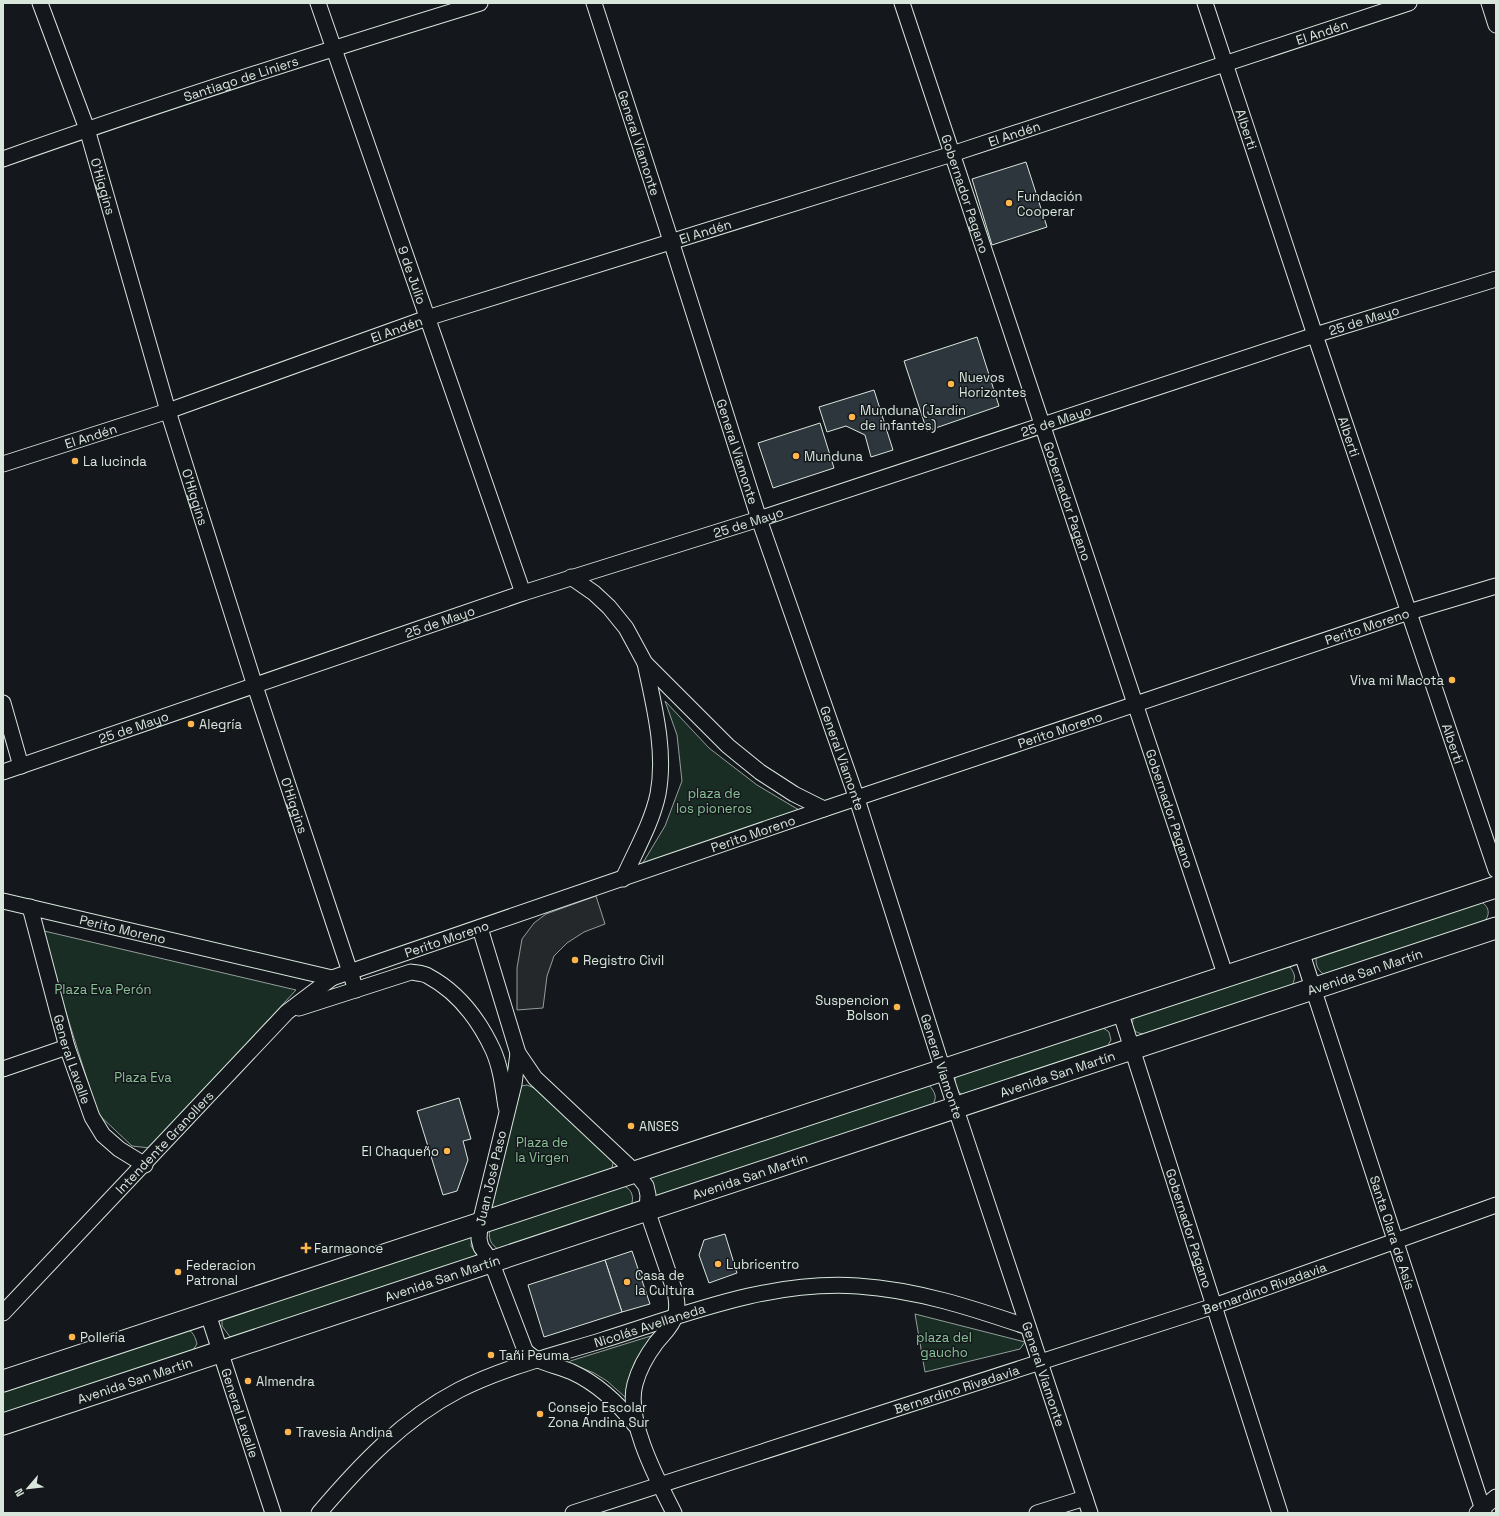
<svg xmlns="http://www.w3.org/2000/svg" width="1499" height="1516" font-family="'Space Grotesk',sans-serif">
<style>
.green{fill:#1a2d24;stroke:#939e99}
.parking{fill:#24282b;stroke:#939e99}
.building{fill:#2c363c;stroke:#d8e6dc}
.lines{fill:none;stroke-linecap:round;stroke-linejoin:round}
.minor-casing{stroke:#d8e6dc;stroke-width:17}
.secondary-casing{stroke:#d8e6dc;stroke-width:23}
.minor{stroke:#14181c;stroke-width:15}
.secondary{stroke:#14181c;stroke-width:21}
.poi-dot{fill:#ffb74d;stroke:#14181c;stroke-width:1.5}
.labels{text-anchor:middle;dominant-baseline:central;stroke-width:3;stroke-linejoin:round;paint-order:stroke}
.street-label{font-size:13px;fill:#d8e6dc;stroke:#14181c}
.poi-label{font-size:13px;fill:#d8e6dc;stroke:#14181c;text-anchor:start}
.park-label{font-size:13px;fill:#8ac095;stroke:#14181c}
</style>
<rect width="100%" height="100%" fill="#14181c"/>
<g class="green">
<path d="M665 701 709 748 757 785 799 810 641 866 665 826 682 781 677 735Z"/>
<path d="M1480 901C1489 906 1491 914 1484 922L1325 975C1316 970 1314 961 1318 952Z"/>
<path d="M40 930 296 990 150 1148 132 1146 98 1114Z"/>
<path d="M1284 966 1290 967C1295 974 1296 978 1292 985L1147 1034C1134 1034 1130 1029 1134 1016Z"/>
<path d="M1102 1027 1109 1032 1111 1040 1107 1047 965 1095 961 1094C955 1088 953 1081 957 1073Z"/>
<path d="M527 1085 534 1088 611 1158 613 1163 612 1168 607 1171 492 1208 490 1207 521 1086Z"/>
<path d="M929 1085C935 1092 938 1098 932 1105L656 1200 648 1175Z"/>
<path d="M622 1185C630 1188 634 1194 632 1203L628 1208 500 1250C490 1245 488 1238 490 1227Z"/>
<path d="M472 1236 471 1246 478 1256 237 1337H230L222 1326V1318Z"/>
<path d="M915 1314 1025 1342 1020 1349 925 1372Z"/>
<path d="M186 1328C193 1332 195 1336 197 1344L193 1350 3 1416V1389Z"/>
<path d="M654 1335C647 1344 639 1353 634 1364 630 1373 630 1391 625 1397L607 1381 594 1373 567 1362Z"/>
</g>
<path class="parking" d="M596 896 605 924 584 932 567 943 554 956 547 976 543 1008 517 1010V968L522 939 534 923 546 914Z"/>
<g class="building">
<path d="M1026 162 1047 227 992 245 972 179Z"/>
<path d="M977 337 999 406 927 431 904 361Z"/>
<path d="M874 390 893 450 871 457 865 435 846 426 827 432 819 407Z"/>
<path d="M820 423 834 468 773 488 758 443Z"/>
<path d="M459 1098 471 1139 463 1141 468 1160 457 1191 443 1195 417 1111Z"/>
<path d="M725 1234 737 1273 709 1283 699 1255 704 1240Z"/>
<path d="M632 1251 650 1304 622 1312 605 1260Z"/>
<path d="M605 1260 622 1312 544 1337 528 1285Z"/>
</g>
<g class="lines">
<defs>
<g id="minor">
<path id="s1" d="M40 3 87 129 168 411 255 686 356 990"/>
<path id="s2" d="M318 3 523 593"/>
<path id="s3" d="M594 3 671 241 759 519 857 799 943 1070 1090 1513"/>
<path id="s4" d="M902 3 1226 977"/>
<path id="s5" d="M1205 3 1315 335 1496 870"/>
<path d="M1489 3 1496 25"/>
<path id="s6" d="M3 159C161 103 320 52 480 3"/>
<path id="s7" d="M3 464 168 411 427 318 952 154 1409 3"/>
<path d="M571 577 594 593 609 607 626 628 645 663 728 746 760 772 794 794 824 809"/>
<path d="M3 703 21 766"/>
<path id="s8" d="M3 772 523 593 759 519 1315 335 1496 279"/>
<path d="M623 879C635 852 652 823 658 794 666 751 654 706 645 663"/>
<path id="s9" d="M3 901 332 978 824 809 1409 612 1496 586"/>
<path id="s10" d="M30 907 67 1047 92 1117 103 1135 119 1149 145 1165"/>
<path d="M480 928 518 1053 535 1078 635 1172 646 1186 648 1195 647 1210 675 1292C677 1301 678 1308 675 1316 672 1327 662 1335 656 1343 647 1355 639 1369 635 1384 625 1420 658 1481 674 1513"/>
<path id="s11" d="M1301 951 1484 1513"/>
<path d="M299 1008 411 972C416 973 424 973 428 976 458 992 479 1020 493 1050 501 1068 503 1088 506 1107"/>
<path id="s12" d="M1120 1011 1280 1513"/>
<path d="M518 1053 514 1084 480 1223 479 1239 481 1247 491 1261 525 1350C536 1363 556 1365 572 1372 598 1384 618 1403 635 1425"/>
<path d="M3 1069 67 1047"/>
<path id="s13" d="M3 1313 287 1012 332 978"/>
<path id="s14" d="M208 1314 273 1513"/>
<path id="s15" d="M319 1513C359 1466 403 1419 459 1390 505 1367 555 1355 603 1340 686 1314 770 1280 858 1286 918 1290 972 1308 1028 1327"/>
<path id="s16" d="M573 1513 1214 1306 1496 1205"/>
<path d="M1037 1513 1085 1498"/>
<path d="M1477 1513 1496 1497"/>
</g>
<g id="secondary">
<path d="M3 1381 1496 887"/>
<path id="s17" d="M3 1424 1496 928"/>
</g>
</defs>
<use href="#minor" class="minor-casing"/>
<use href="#secondary" class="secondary-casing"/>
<use href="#minor" class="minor"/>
<use href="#secondary" class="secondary"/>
</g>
<g class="poi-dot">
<circle cx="1009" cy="203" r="4"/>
<circle cx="951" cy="384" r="4"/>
<circle cx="852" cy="417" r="4"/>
<circle cx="796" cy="456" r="4"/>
<circle cx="75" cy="461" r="4"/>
<circle cx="1452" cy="680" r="4"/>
<circle cx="191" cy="724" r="4"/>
<circle cx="575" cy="960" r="4"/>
<circle cx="897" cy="1007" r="4"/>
<circle cx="631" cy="1126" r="4"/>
<circle cx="447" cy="1151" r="4"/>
<path d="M304 1242h4v4h4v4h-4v4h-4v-4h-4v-4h4z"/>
<circle cx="718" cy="1264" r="4"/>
<circle cx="178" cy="1272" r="4"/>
<circle cx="627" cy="1282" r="4"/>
<circle cx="72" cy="1337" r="4"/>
<circle cx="491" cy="1355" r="4"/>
<circle cx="248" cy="1381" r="4"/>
<circle cx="540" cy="1414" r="4"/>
<circle cx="288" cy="1432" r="4"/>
</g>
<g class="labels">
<g class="street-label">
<text stroke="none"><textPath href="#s7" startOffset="1388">El Andén</textPath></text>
<text stroke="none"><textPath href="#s6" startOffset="251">Santiago de Liniers</textPath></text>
<text stroke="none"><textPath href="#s5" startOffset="133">Alberti</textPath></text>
<text stroke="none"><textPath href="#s7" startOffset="1064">El Andén</textPath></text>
<text stroke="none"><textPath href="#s3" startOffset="147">General Viamonte</textPath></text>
<text stroke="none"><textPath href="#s1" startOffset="194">O'Higgins</textPath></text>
<text stroke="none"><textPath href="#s4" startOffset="201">Gobernador Pagano</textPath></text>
<text stroke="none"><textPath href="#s7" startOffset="740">El Andén</textPath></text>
<text stroke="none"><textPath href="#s2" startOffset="288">9 de Julio</textPath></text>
<text stroke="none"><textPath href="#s8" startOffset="1434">25 de Mayo</textPath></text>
<text stroke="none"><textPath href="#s7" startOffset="416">El Andén</textPath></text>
<text stroke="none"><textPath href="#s8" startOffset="1110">25 de Mayo</textPath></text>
<text stroke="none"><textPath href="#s7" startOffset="92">El Andén</textPath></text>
<text stroke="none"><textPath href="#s5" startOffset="457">Alberti</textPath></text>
<text stroke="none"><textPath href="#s3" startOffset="471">General Viamonte</textPath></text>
<text stroke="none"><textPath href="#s1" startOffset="518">O'Higgins</textPath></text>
<text stroke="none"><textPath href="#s4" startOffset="525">Gobernador Pagano</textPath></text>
<text stroke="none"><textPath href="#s8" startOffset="786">25 de Mayo</textPath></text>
<text stroke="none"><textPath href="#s8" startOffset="462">25 de Mayo</textPath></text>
<text stroke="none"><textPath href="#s9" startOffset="1431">Perito Moreno</textPath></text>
<text stroke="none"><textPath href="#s8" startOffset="138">25 de Mayo</textPath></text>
<text stroke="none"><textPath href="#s9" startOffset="1107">Perito Moreno</textPath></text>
<text stroke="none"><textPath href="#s5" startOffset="781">Alberti</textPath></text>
<text stroke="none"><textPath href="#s3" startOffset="795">General Viamonte</textPath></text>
<text stroke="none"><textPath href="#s1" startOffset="842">O'Higgins</textPath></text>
<text stroke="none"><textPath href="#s4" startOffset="849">Gobernador Pagano</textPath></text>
<text stroke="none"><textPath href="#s9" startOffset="783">Perito Moreno</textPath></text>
<text stroke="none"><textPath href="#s9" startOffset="123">Perito Moreno</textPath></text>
<text stroke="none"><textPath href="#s9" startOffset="459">Perito Moreno</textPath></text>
<text stroke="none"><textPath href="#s17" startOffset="1435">Avenida San Martín</textPath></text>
<text stroke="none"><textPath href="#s10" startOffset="158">General Lavalle</textPath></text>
<text stroke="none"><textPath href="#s3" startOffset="1119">General Viamonte</textPath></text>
<text stroke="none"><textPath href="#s17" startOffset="1111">Avenida San Martín</textPath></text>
<text stroke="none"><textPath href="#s13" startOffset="235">Intendente Granollers</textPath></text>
<text stroke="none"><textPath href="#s17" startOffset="787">Avenida San Martín</textPath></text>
<text transform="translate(491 1178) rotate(-77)">Juan José Paso</text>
<text stroke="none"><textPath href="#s12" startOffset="228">Gobernador Pagano</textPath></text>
<text stroke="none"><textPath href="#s11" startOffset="296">Santa Clara de Asís</textPath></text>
<text stroke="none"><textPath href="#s17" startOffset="463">Avenida San Martín</textPath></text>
<text stroke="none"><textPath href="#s16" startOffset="727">Bernardino Rivadavia</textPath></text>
<text stroke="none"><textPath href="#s15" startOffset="389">Nicolás Avellaneda</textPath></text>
<text stroke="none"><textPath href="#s3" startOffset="1443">General Viamonte</textPath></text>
<text stroke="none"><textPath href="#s17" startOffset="139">Avenida San Martín</textPath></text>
<text stroke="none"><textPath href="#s16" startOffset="403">Bernardino Rivadavia</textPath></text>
<text stroke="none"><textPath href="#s14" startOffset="104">General Lavalle</textPath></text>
</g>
<g class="poi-label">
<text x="1017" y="196">Fundación<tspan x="1017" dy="15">Cooperar</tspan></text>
<text x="959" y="377">Nuevos<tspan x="959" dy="15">Horizontes</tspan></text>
<text x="860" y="410">Munduna (Jardín<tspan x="860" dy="15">de infantes)</tspan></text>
<text x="804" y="456">Munduna</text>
<text x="83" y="461">La lucinda</text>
<text x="1444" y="680" text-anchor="end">Viva mi Macota</text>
<text x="199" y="724">Alegría</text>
<text x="583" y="960">Registro Civil</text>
<text x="889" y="1000" text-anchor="end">Suspencion<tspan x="889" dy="15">Bolson</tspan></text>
<text x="639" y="1126">ANSES</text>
<text x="439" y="1151" text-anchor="end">El Chaqueño</text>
<text x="314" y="1248">Farmaonce</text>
<text x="726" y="1264">Lubricentro</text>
<text x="186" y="1265">Federacion<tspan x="186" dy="15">Patronal</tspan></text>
<text x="635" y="1275">Casa de<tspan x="635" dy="15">la Cultura</tspan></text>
<text x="80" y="1337">Pollería</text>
<text x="499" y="1355">Tañi Peuma</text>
<text x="256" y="1381">Almendra</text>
<text x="548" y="1407">Consejo Escolar<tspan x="548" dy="15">Zona Andina Sur</tspan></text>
<text x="296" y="1432">Travesia Andina</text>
</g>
<g class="park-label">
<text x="714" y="793">plaza de<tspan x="714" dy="15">los pioneros</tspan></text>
<text x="103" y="989">Plaza Eva Perón</text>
<text x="143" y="1077">Plaza Eva</text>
<text x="542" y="1142">Plaza de<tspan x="542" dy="15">la Virgen</tspan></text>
<text x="944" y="1337">plaza del<tspan x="944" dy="15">gaucho</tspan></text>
</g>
</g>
<rect width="1499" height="1516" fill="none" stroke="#d8e6dc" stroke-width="8"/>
<g transform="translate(28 1488) rotate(242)" stroke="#14181c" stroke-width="3" paint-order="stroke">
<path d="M0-3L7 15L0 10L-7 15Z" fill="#d8e6dc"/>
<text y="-6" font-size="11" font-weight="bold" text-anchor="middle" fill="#d8e6dc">N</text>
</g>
</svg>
